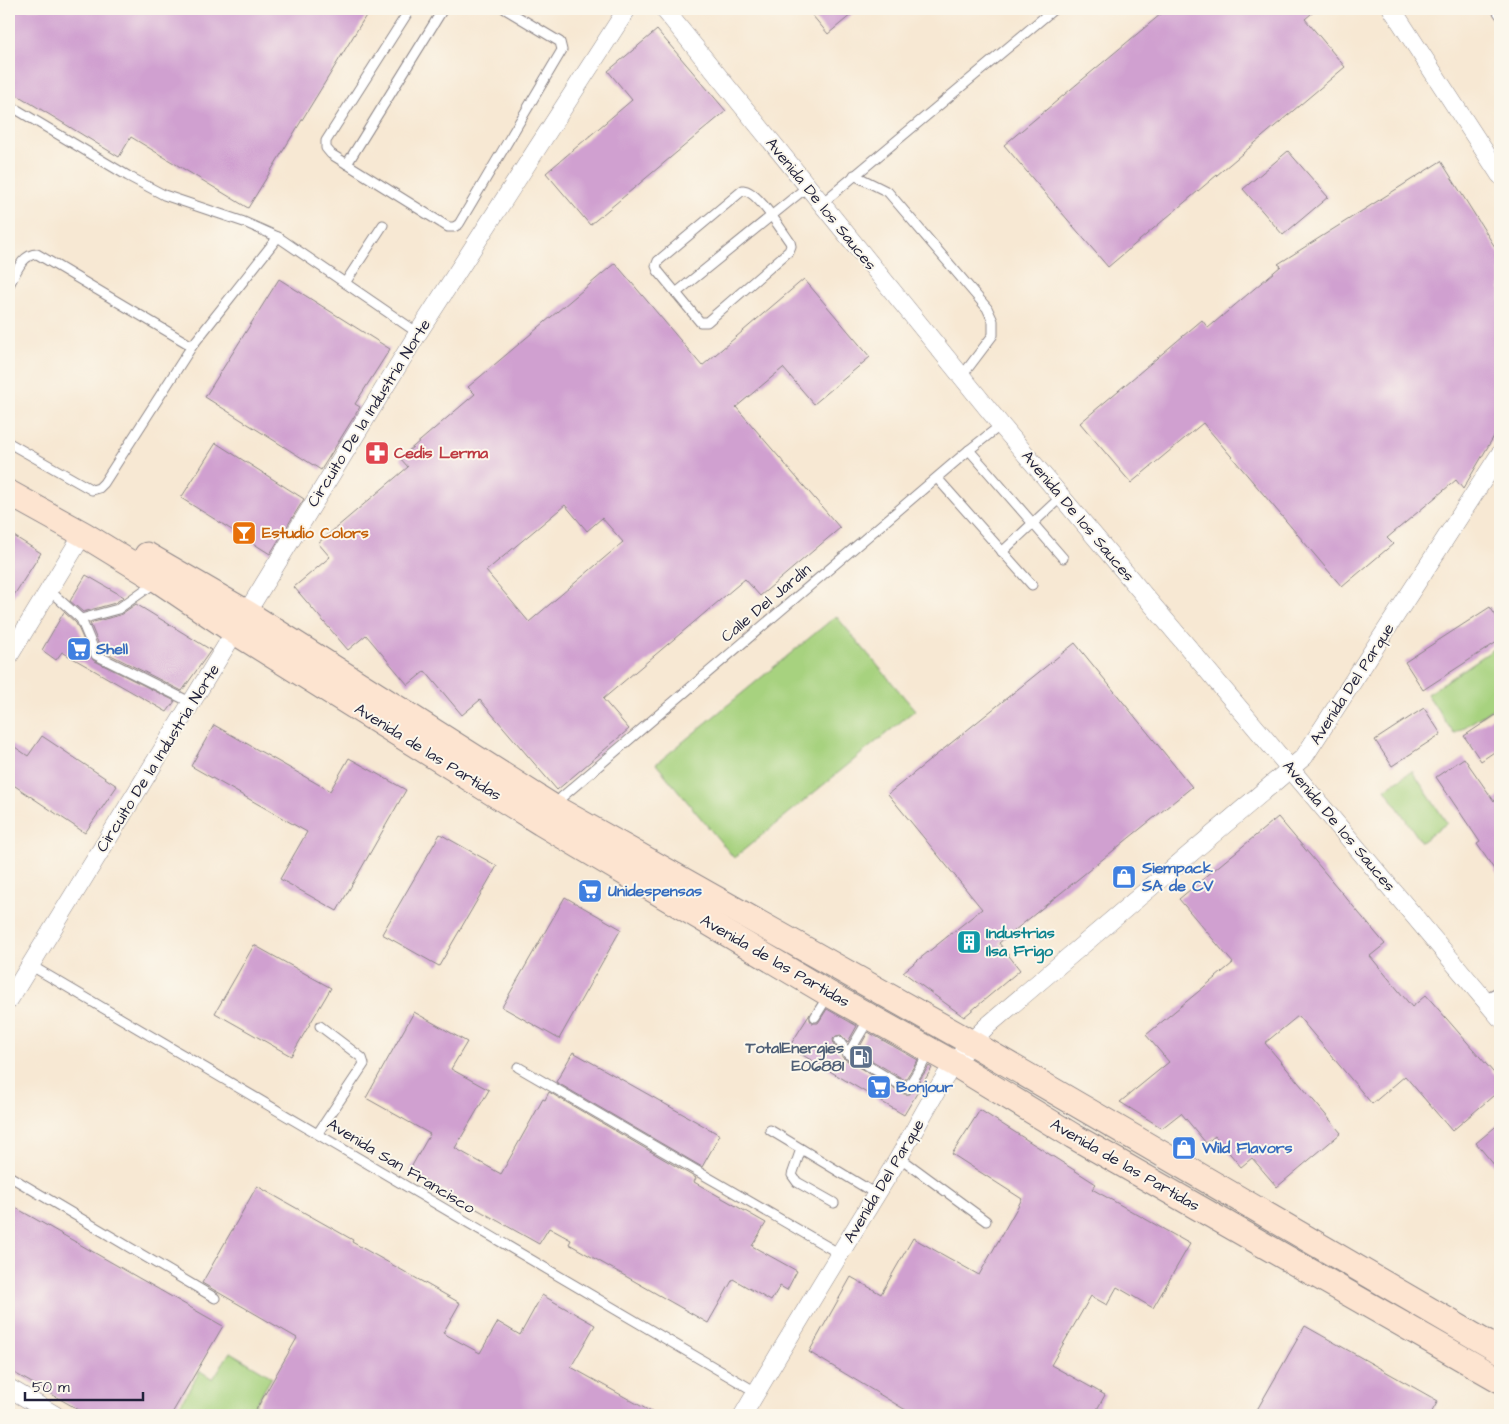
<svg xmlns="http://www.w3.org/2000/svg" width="1509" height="1424" font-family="'Architects Daughter',sans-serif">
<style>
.green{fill:#a7d27f;stroke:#647a5d}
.building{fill:#d0a0d0;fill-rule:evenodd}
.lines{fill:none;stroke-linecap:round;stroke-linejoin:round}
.lane-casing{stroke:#8c8587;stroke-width:11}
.street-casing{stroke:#8c8587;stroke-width:19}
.secondary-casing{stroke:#8c8587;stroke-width:27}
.lane{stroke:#fff;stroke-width:9}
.street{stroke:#fff;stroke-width:18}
.secondary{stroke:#fde4d0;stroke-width:25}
.labels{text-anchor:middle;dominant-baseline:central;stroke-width:4;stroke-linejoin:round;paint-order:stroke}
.street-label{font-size:16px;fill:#22223b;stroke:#fbf7ec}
.health-label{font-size:16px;font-weight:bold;fill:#be3a42;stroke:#fbf7ec;text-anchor:start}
.food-label{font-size:16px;font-weight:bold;fill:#c56008;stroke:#fbf7ec;text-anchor:start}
.shop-label{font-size:16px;font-weight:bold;fill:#366cbe;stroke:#fbf7ec;text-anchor:start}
.culture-label{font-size:16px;font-weight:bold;fill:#0d838f;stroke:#fbf7ec;text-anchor:start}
.service-label{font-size:16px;font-weight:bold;fill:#4e5e75;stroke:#fbf7ec;text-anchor:end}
</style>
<rect width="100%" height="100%" fill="#fbf7ec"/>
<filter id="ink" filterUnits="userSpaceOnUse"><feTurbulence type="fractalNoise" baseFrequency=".02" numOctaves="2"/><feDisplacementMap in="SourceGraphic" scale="10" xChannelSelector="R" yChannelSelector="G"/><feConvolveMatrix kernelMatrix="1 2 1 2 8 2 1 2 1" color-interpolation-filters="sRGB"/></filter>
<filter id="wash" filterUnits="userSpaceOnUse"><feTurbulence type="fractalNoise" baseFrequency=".0096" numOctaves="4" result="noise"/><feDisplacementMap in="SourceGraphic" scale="20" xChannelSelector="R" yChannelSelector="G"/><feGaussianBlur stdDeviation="1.12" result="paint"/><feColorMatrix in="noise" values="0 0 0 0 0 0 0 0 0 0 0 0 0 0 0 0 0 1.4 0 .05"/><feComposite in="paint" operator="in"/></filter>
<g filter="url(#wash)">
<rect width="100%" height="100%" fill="#f7e8d3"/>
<g class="green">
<path d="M836 616 915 710 734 858 656 764Z"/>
<path d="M1500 645V704L1454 734 1427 694Z"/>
<path d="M1412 771 1447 823 1421 842 1385 789Z"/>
<path d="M230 1352 272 1377 249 1415H174L200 1371 213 1379Z"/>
</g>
<g id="blocks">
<g class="building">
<path d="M9 9H370L248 208 131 137 119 157 9 90Z"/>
<path d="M807 9H858L828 34Z"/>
<path d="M1167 9H1317L1305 19 1345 67 1108 267 1004 145Z"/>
<path d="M657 30 726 111 590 225 546 173 632 100 608 71Z"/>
<path d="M1288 151 1328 197 1283 235 1243 189Z"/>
<path d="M1441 161 1500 255V426L1463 489 1456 480 1387 538 1393 544 1342 587 1203 423 1131 483 1080 423 1202 320 1208 328 1281 266 1278 264Z"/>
<path d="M615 263 702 366 804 279 870 357 814 404 783 368 736 407 840 528 760 596 745 579 603 699 629 729 557 790 480 700 462 715 425 671 408 685 366 635 348 650 294 587 330 557 318 543 408 467 400 458 475 394 468 387ZM565 505 587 531 602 518 623 542 529 622 486 571Z"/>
<path d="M279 279 390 349 355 404 360 407 321 470 205 397Z"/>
<path d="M216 443 304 499 270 554 181 498Z"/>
<path d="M9 533 41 553 9 603Z"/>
<path d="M86 575 124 597 115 603 83 612 70 601Z"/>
<path d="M136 604 211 650 182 691 101 650 90 623 120 615Z"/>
<path d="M1490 607 1500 622V640L1423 690 1405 662Z"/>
<path d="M64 612 76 623 93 660 175 701 167 712 62 652 56 660 42 650Z"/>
<path d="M1075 643 1192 787 999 943 1020 970 964 1017 903 972 982 909 888 794Z"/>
<path d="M1424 708 1441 734 1392 766 1375 740Z"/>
<path d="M1500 712V748L1481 761 1464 736Z"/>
<path d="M214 725 330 791 349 758 406 790 337 911 280 879 307 832 191 766Z"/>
<path d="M42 736 117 786 85 833 9 782V743L28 756Z"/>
<path d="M1464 758 1494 801 1500 796V878L1477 844 1480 842 1436 777Z"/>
<path d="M1278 817 1385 944 1370 956 1412 1007 1426 995 1500 1080V1090L1452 1131 1405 1076 1372 1104 1298 1016 1265 1043 1341 1133 1277 1187 1252 1158 1241 1167 1215 1136 1206 1143 1181 1113 1162 1128 1120 1102 1169 1062 1146 1035 1233 963 1179 899Z"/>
<path d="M440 834 497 866 439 966 382 934Z"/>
<path d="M565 897 621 929 559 1039 502 1007Z"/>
<path d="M254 945 331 988 291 1056 215 1013Z"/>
<path d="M827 1009 857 1026 848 1042 841 1035 836 1036 833 1039 834 1045 843 1058 904 1094H910L929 1066 932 1068 904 1115 789 1047 810 1014V1020L812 1023H818Z"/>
<path d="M414 1012 467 1042 451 1069 489 1090 455 1148 501 1174 543 1099 545 1100 549 1092 696 1178 694 1182 766 1223 752 1246 797 1271 787 1290 780 1286 771 1301 733 1279 708 1323 569 1244 571 1240 549 1228 539 1244 409 1171 430 1134 366 1098Z"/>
<path d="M868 1032 918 1060 905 1080 857 1052Z"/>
<path d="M573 1052 720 1135 702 1167 556 1082Z"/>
<path d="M980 1110 1096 1184 1092 1189 1190 1244 1153 1308 1117 1287 1107 1305 1091 1296 1051 1365 1105 1395 1094 1415H914L809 1352 851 1277 881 1294 913 1238 979 1275 1022 1199 952 1154Z"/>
<path d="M1500 1123V1172L1476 1143Z"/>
<path d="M257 1186 353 1240 352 1242 460 1303 443 1333 480 1353 498 1322 520 1335 542 1295 595 1325 571 1367 657 1415H253L297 1338 202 1283Z"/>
<path d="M9 1204 223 1326 171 1415H88L9 1370Z"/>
<path d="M1305 1326 1438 1401 1430 1415H1254Z"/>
</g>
</g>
</g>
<g filter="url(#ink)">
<use href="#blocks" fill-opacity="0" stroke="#8c8587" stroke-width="1"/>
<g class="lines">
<defs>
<g id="lane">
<path d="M410 9 326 141V148L331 154 448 227H454L459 224 562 50 560 42 505 9"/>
<path d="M1496 9 1500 15"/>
<path d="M9 105 128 176 164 195 244 222 278 237 418 333"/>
<path d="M347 164 443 9"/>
<path d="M854 175 888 192 987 308 993 321V335L962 376"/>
<path d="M743 190C758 191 781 230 790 242L791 246 789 251 707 322H700L658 271 656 266 658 261Z"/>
<path d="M821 204 1054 9"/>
<path d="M345 283 383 225"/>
<path d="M9 285C16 273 22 254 37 254L192 346"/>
<path d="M676 293 807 187"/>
<path d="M9 443 92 490 99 488 104 483 192 346 278 237"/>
<path d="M969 450 1063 558"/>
<path d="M937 478 1032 585"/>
<path d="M1002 552 1062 496"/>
<path d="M50 591 81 619 96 655 192 703"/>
<path d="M81 619 118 609 156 582"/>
<path d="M554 807 562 797 969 450 1001 425"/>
<path d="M30 965 756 1392"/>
<path d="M1484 999 1500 991"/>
<path d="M815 1017 828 996"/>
<path d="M839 1041 848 1054 869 1019"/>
<path d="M848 1054 907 1089 930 1052"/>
<path d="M518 1067 840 1254"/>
<path d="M770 1130 876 1194"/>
<path d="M318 1133 364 1064 362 1058 320 1026"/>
<path d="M801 1149 792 1175 797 1182 834 1203"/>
<path d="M899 1157 986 1221"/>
<path d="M9 1176 215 1298"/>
</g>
<g id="street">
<path d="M664 9 1001 425 1500 1018"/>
<path d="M1392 9 1500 175"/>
<path d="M9 656 83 534"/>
<path d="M9 1000 418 333 627 9"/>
<path d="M9 1388 55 1415"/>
<path d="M743 1415C793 1329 846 1244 898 1159 925 1113 947 1063 986 1027L1304 757 1500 454"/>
</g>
<g id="secondary">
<path d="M9 493 83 534 158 580 235 632 541 823 829 994 953 1063 1073 1136 1500 1380"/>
<path d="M147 555 247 613 553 807 970 1042 1500 1351"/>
</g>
</defs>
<use href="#lane" class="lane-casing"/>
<use href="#street" class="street-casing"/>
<use href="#secondary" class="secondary-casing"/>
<use href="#lane" class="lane"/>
<use href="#street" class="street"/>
<use href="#secondary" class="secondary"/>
</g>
</g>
<defs>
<symbol id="pharmacy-square" viewBox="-11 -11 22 22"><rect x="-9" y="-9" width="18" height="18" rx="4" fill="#e0444e" stroke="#fbf7ec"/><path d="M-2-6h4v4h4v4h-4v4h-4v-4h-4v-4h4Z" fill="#fff"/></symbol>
<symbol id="bar-square" viewBox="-11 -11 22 22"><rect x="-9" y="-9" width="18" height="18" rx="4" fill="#e8710a" stroke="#fbf7ec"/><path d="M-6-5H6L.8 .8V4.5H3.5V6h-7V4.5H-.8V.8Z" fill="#fff"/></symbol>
<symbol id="supermarket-square" viewBox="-11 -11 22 22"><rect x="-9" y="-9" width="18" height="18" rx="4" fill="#3f7fe0" stroke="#fbf7ec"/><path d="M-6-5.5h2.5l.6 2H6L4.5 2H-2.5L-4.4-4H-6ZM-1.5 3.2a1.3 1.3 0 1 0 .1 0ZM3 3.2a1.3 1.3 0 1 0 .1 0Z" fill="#fff"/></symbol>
<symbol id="shop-square" viewBox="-11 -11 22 22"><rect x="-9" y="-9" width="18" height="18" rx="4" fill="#3f7fe0" stroke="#fbf7ec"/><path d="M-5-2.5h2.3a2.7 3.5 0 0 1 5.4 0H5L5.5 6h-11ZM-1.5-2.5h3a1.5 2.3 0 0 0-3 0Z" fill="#fff"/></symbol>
<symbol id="building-square" viewBox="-11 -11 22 22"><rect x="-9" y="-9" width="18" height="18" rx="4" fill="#0f9aa8" stroke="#fbf7ec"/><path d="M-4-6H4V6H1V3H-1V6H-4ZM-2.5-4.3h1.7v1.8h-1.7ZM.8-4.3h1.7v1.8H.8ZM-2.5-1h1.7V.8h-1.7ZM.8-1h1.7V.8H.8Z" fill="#fff"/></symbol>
<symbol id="fuel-square" viewBox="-11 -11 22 22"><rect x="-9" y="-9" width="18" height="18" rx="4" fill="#5c6f8a" stroke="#fbf7ec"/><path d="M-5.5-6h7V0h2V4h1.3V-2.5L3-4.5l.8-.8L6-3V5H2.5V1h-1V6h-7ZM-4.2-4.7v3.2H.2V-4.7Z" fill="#fff"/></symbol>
</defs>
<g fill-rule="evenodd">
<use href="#pharmacy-square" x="363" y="439" width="28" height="28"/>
<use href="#bar-square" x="230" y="519" width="28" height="28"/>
<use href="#supermarket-square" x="65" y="635" width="28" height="28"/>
<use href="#shop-square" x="1110" y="863" width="28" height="28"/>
<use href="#supermarket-square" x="576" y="877" width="28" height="28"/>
<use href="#building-square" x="955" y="928" width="28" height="28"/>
<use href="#fuel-square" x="847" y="1043" width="28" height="28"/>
<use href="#supermarket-square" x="865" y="1073" width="28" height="28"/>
<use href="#shop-square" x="1170" y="1134" width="28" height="28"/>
</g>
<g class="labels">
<g class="street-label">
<text transform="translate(821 204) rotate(51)">Avenida De los Sauces</text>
<text transform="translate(369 413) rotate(-58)">Circuito De la Industria Norte</text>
<text transform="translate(1078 516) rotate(50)">Avenida De los Sauces</text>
<text transform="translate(766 603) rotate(-40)">Calle Del Jardín</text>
<text transform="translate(1352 684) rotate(-57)">Avenida Del Parque</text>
<text transform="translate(428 752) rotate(32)">Avenida de las Partidas</text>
<text transform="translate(158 758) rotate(-58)">Circuito De la Industria Norte</text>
<text transform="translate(1339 826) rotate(50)">Avenida De los Sauces</text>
<text transform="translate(775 961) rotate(30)">Avenida de las Partidas</text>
<text transform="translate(1125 1165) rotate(30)">Avenida de las Partidas</text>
<text transform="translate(401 1166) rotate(31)">Avenida San Francisco</text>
<text transform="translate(884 1181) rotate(-59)">Avenida Del Parque</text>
</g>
<g class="health-label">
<text x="394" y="453">Cedis Lerma</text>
</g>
<g class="food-label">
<text x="262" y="533">Estudio Colors</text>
</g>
<g class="shop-label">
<text x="96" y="649">Shell</text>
<text x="1142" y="868">Siempack<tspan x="1142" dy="18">SA de CV</tspan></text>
<text x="608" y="891">Unidespensas</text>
<text x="896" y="1087">Bonjour</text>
<text x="1202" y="1148">Wild Flavors</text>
</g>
<g class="culture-label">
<text x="986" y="933">Industrias<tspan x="986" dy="18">Ilsa Frigo</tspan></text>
</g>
<g class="service-label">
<text x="844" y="1048">TotalEnergies<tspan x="844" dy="18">E06881</tspan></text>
</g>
</g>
<rect width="1509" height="1424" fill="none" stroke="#fbf7ec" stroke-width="30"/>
<path d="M25 1392v8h118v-8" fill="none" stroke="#22223b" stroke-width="2.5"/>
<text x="32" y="1392" font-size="15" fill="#22223b" stroke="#fbf7ec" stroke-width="4" paint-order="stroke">50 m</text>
</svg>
